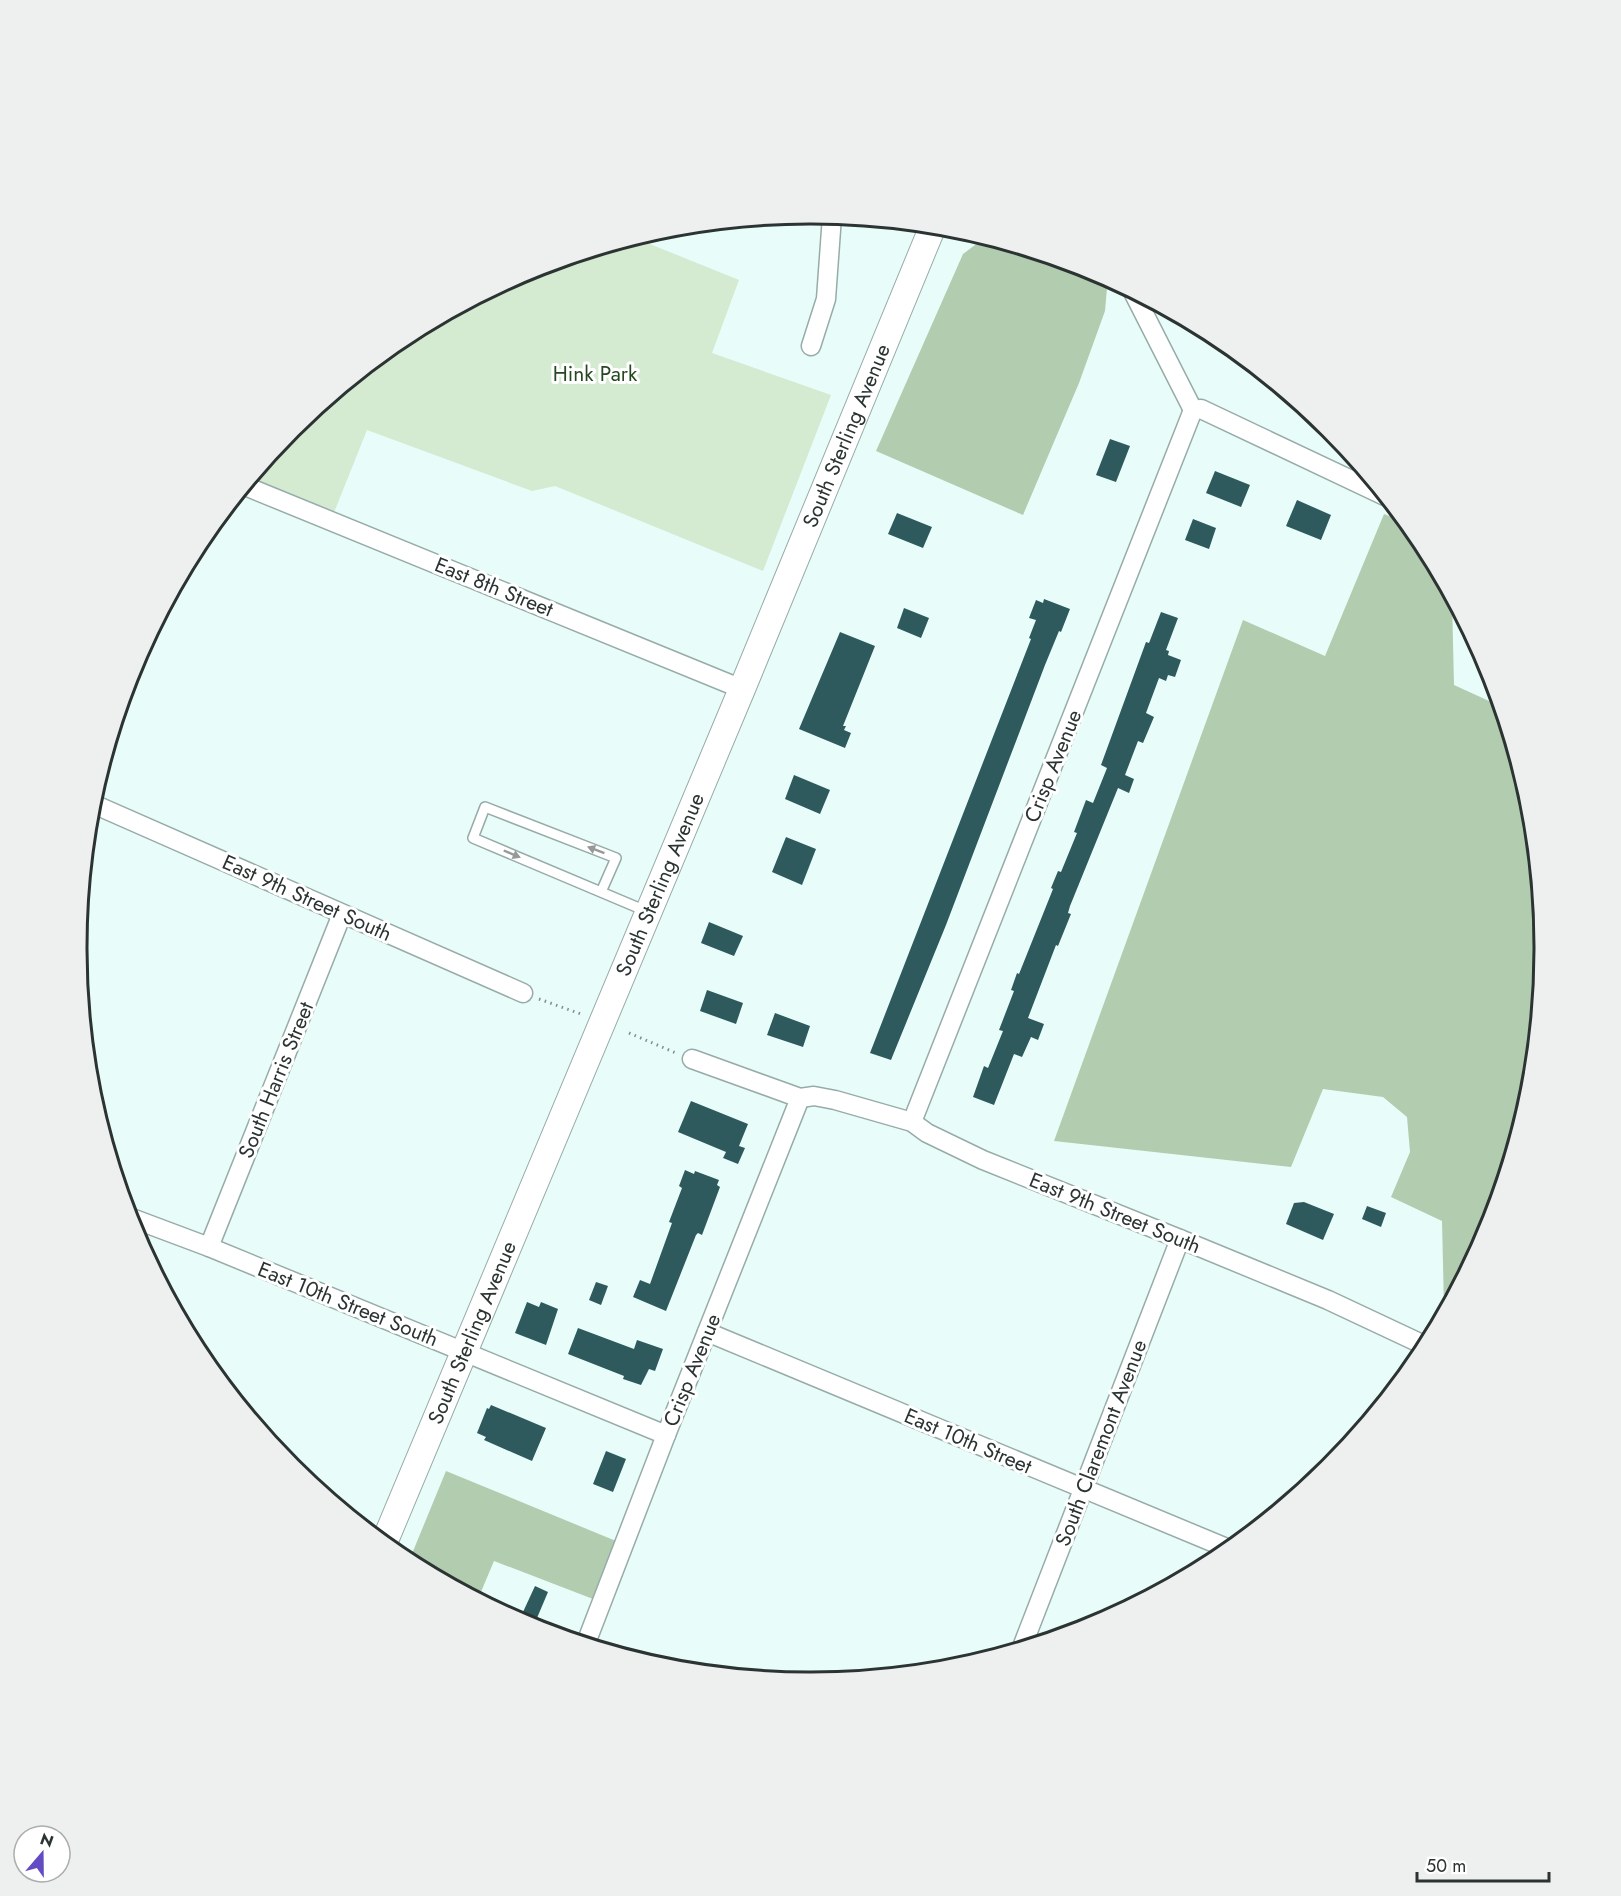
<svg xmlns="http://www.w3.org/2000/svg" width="1621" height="1896" font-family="Jost,sans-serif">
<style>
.green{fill:#d4ead1}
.forest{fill:#b2ccaf}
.building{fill:#2e5a5e}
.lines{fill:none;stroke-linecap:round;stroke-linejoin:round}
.lane-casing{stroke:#97aca8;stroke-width:12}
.street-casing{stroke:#97aca8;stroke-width:21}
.secondary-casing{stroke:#97aca8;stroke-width:28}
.path{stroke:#818f8c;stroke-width:3;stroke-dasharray:1.5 4.5;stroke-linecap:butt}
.lane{stroke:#fff;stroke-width:9}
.street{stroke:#fff;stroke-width:18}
.secondary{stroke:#fff;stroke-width:26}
.oneway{fill:#959a98}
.labels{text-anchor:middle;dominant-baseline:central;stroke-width:6;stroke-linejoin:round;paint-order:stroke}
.park-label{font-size:21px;fill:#24481f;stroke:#fff}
.street-label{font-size:21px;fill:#2b3432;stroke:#fff}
.rim{fill:none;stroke:#2b3432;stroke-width:3}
</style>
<rect width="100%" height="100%" fill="#e8fdf9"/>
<path class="green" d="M635 238 739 280 712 353 831 395 763 571 555 486 532 491 367 430 331 520 249 481 292 429 403 338 530 270Z"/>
<g class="forest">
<path d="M984 242 1095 281 1107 288 1105 311 1079 383 1023 515 876 451 963 254 975 245Z"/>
<path d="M1384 514 1407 523 1421 540 1452 599 1454 685 1500 706 1530 805 1544 948 1530 1092 1488 1229 1441 1319 1444 1308 1442 1221 1391 1197 1410 1152 1407 1117 1383 1097 1323 1089 1291 1167 1054 1141 1243 620 1325 656Z"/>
<path d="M446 1471 616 1541 593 1599 494 1561 478 1599 409 1561Z"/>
</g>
<g class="building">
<path d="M1110 439 1130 446 1116 482 1096 475Z"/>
<path d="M1215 471 1250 485 1241 507 1206 493Z"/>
<path d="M1297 500 1331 515 1321 540 1286 526Z"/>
<path d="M897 513 932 527 923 548 888 534Z"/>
<path d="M1193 519 1216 528 1209 549 1185 540Z"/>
<path d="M1044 599 1070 609 1061 632 1059 631 1045 665 946 925 891 1060 870 1053 1031 639 1029 638 1036 620 1029 618 1036 600 1043 603Z"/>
<path d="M904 608 929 618 921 638 897 628Z"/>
<path d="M1161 612 1178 618 1166 650 1169 651 1168 655 1181 660 1175 677 1168 675 1166 681 1159 678 1146 713 1154 717 1143 743 1138 741 1125 775 1134 779 1129 793 1118 788 1070 906 1068 913 1071 914 1058 946 1056 945 1028 1018 1044 1024 1038 1040 1031 1037 1022 1057 1014 1054 994 1105 973 1097 984 1066 988 1068 1003 1031 999 1030 1014 991 1011 990 1017 973 1019 974 1053 889 1051 888 1058 871 1061 872 1077 833 1074 832 1086 800 1093 803 1107 768 1101 765 1146 642 1149 643Z"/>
<path d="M840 632 875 646 843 726H846L844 730 851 733 845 748 799 729Z"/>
<path d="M794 775 830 790 820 814 785 799Z"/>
<path d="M786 837 816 849 802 885 772 872Z"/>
<path d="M709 922 743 936 734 956 701 943Z"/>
<path d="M707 990 743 1003 736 1024 700 1011Z"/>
<path d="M775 1013 810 1026 803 1047 767 1035Z"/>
<path d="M691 1101 748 1124 739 1146 745 1148 738 1164 723 1158 726 1152 678 1132Z"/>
<path d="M685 1170 694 1174 695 1171 719 1180 717 1185 720 1187 702 1235 698 1233 696 1235 666 1311 633 1297 640 1280 650 1284 672 1223 669 1222 682 1188 679 1186Z"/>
<path d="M1304 1202 1334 1214 1323 1240 1286 1224 1294 1203Z"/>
<path d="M1367 1206 1386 1213 1381 1227 1362 1219Z"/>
<path d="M596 1282 608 1286 601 1305 589 1300Z"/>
<path d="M527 1302 539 1307 541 1302 558 1309 546 1345 515 1333Z"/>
<path d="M578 1328 634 1349 637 1340 663 1349 655 1371 649 1369 641 1385 623 1379 624 1376 568 1354Z"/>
<path d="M491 1405 546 1428 532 1461 484 1440 486 1437 477 1433 487 1408 489 1409Z"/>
<path d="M606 1451 626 1459 613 1492 593 1484Z"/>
<path d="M535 1586 548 1592 537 1618 523 1612Z"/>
</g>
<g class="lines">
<defs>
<path id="lane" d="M601 892 616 858 485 807 473 838 646 911"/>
<g id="street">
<path d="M1133 292 1193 410 1201 409 1385 496"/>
<path d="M811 346 826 299 832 216"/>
<path d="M245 486 742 689"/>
<path d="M91 803 523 993"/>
<path d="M692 1059 800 1098 814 1096 835 1100 912 1122 927 1133 983 1160 1180 1239 1328 1300 1426 1346"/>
<path d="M912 1122 1193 410"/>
<path d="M129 1217 209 1247 666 1435"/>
<path d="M209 1247 342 914"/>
<path d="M707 1332 1229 1549"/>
<path d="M586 1643 666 1435 800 1098"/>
<path d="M1022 1647 1180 1239"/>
</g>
<g id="secondary">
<path id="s1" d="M384 1543 742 689 933 226"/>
</g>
</defs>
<use href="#lane" class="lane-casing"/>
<use href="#street" class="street-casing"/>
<use href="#secondary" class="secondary-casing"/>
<g class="path">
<path d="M539 999 581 1014"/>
<path d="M629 1033 676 1053"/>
</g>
<use href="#lane" class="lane"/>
<use href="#street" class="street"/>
<use href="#secondary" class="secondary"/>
</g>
<defs><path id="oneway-solid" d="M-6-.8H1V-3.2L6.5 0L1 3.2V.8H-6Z" transform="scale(1.5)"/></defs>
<g class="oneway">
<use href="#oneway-solid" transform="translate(596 850) rotate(-159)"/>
<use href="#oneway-solid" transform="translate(512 854) rotate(23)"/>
</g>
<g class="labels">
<g class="park-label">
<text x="595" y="374">Hink Park</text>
</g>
<g class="street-label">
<text stroke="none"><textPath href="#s1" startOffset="1200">South Sterling Avenue</textPath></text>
<text transform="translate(494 587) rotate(22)">East 8th Street</text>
<text transform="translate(1053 766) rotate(-68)">Crisp Avenue</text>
<text stroke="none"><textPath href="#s1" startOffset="714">South Sterling Avenue</textPath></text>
<text transform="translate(307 898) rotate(24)">East 9th Street South</text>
<text transform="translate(276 1080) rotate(-68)">South Harris Street</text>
<text transform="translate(1115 1213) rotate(22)">East 9th Street South</text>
<text transform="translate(348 1304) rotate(22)">East 10th Street South</text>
<text stroke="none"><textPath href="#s1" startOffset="228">South Sterling Avenue</textPath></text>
<text transform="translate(692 1370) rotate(-68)">Crisp Avenue</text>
<text transform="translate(968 1441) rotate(23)">East 10th Street</text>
<text transform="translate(1101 1443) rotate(-69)">South Claremont Avenue</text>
</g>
</g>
<path d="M0 0H1621V1896H0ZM810 224H811A723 723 0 0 1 1534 947V949A723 723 0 0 1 811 1672H810A723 723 0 0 1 87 949V947A723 723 0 0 1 810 224Z" fill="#eeefef" fill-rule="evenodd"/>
<path class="rim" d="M810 224H811A723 723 0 0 1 1534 947V949A723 723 0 0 1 811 1672H810A723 723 0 0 1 87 949V947A723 723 0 0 1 810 224Z"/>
<g transform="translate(42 1854) rotate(20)"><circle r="28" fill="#ffffff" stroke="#aaaead" stroke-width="1.5"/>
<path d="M0-4.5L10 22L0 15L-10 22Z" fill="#634bc4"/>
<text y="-9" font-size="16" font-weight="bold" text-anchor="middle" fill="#2b3432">N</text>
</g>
<path d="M1417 1872v9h132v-9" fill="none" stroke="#2b3432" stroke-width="3"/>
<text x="1426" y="1872" font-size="18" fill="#2b3432" stroke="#ffffff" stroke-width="4.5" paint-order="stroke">50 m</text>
</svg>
